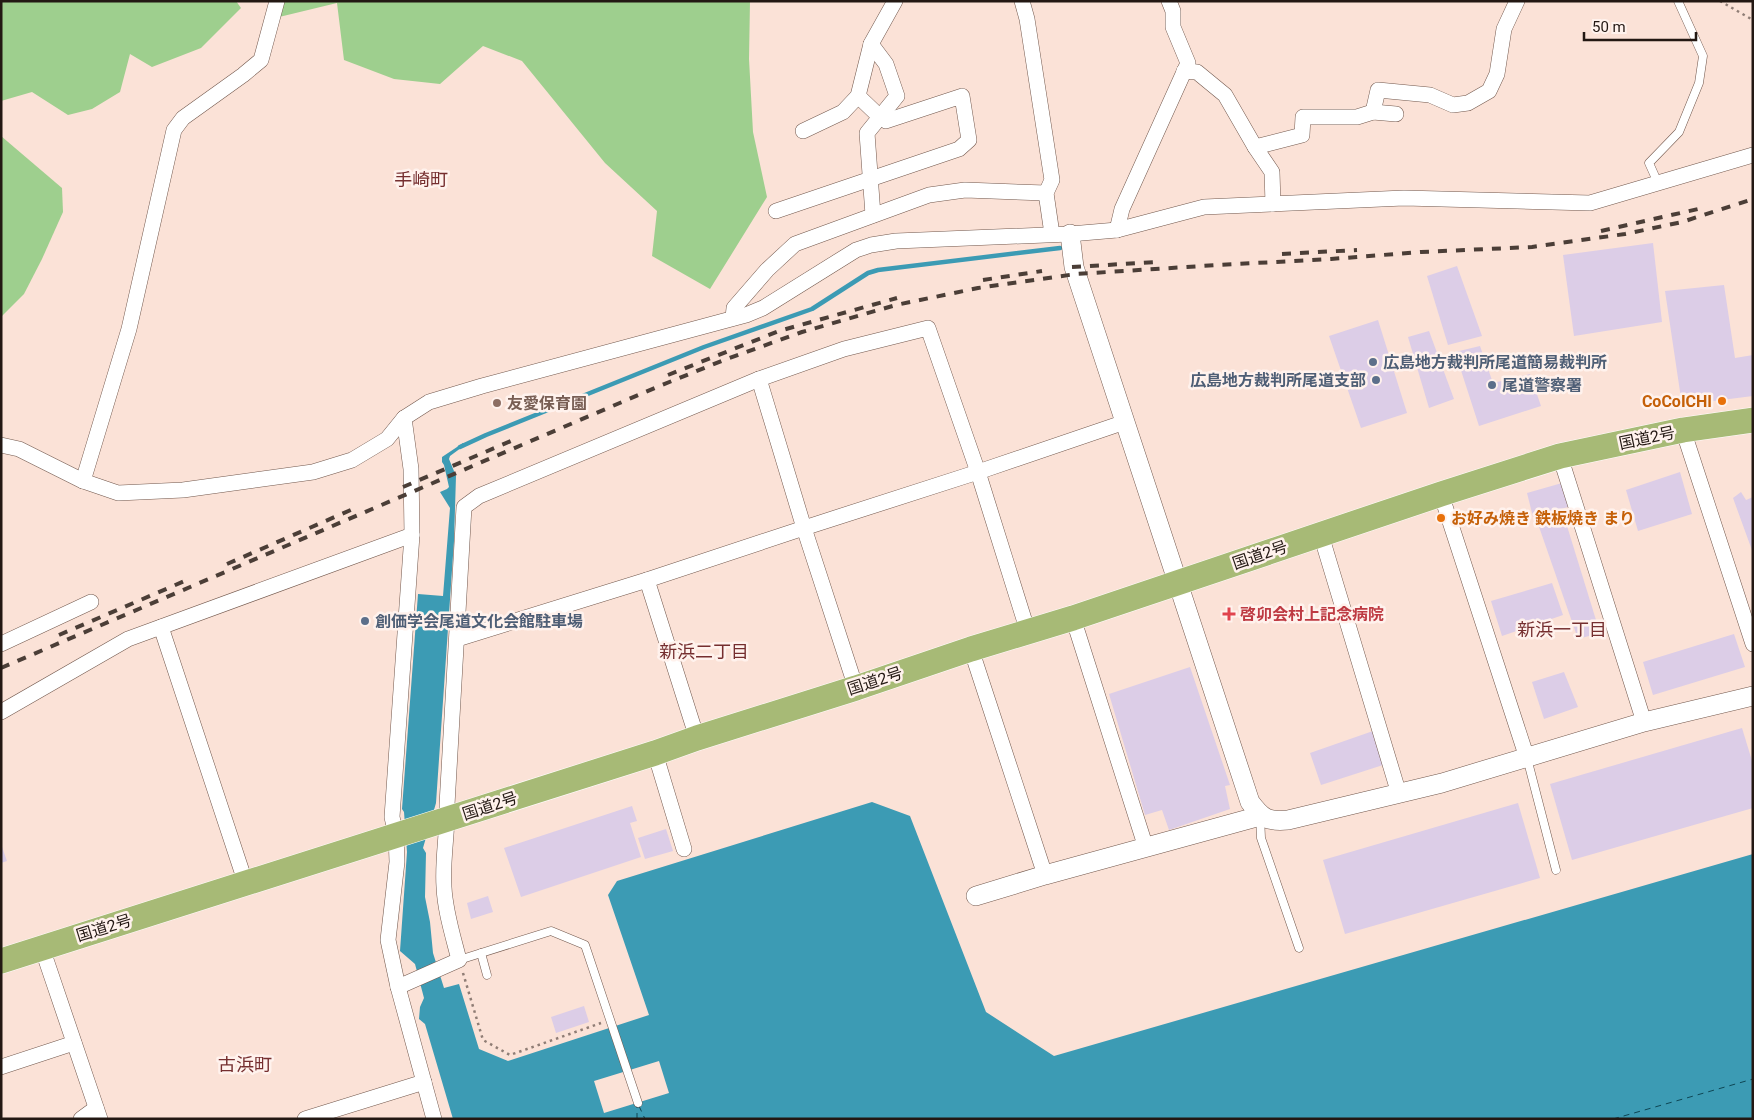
<svg xmlns="http://www.w3.org/2000/svg" width="1754" height="1120" font-family="Roboto,'Noto Sans JP',sans-serif">
<style>
.green{fill:#9ecf8e}
.water{fill:#3c9bb4}
.pier{fill:#fbe2d7}
.lines{fill:none;stroke-linecap:round;stroke-linejoin:round}
.stream{stroke:#3c9bb4;stroke-width:4.5}
.ferry{stroke:#0e4654;stroke-width:1;stroke-dasharray:6 5;stroke-linecap:butt}
.building{fill:#dccde7}
.service-casing{stroke:#72584d;stroke-width:9}
.minor-casing{stroke:#72584d;stroke-width:16}
.tertiary-casing{stroke:#72584d;stroke-width:20}
.trunk-casing{stroke:#fff;stroke-width:26}
.path{stroke:#8f7d75;stroke-width:2.5;stroke-dasharray:2.5 4;stroke-linecap:butt}
.service{stroke:#fff;stroke-width:8}
.minor{stroke:#fff;stroke-width:15}
.tertiary{stroke:#fff;stroke-width:19}
.trunk{stroke:#a7ba76;stroke-width:25}
.rail{stroke:#4b3e37;stroke-width:4;stroke-dasharray:9 9;stroke-linecap:butt}
.service-dot{fill:#5c6f8a;stroke:#fff2ed;stroke-width:2}
.food-dot{fill:#e8710a;stroke:#fff2ed;stroke-width:2}
.education-dot{fill:#8d6e63;stroke:#fff2ed;stroke-width:2}
.health-dot{fill:#e0444e;stroke:#fff2ed;stroke-width:2}
.labels{text-anchor:middle;dominant-baseline:central;stroke-width:5;stroke-linejoin:round;paint-order:stroke}
.service-label{font-size:16px;font-weight:bold;fill:#4e5e75;stroke:#fff2ed;text-anchor:start}
.food-label{font-size:16px;font-weight:bold;fill:#c56008;stroke:#fff2ed;text-anchor:end}
.education-label{font-size:16px;font-weight:bold;fill:#785e54;stroke:#fff2ed;text-anchor:start}
.street-label{font-size:16px;fill:#231813;stroke:#fff2ed}
.health-label{font-size:16px;font-weight:bold;fill:#be3a42;stroke:#fff2ed;text-anchor:start}
.neighbourhood-label{font-size:18px;fill:#752e2f;stroke:#fff2ed}
</style>
<rect width="100%" height="100%" fill="#fbe2d7"/>
<g class="green">
<path d="M1 1H236L241 8 201 48 152 67 130 54 120 92 92 109 68 115 32 92 1 101Z"/>
<path d="M278 1H750L749 59 753 132 767 197 710 289 652 256 657 211 605 163 522 61 483 46 440 84 394 79 344 60 337 3 275 18Z"/>
<path d="M1 136 62 188 63 212 42 259 24 294 1 317Z"/>
</g>
<path class="water" d="M463 443 465 445 450 456 449 459 456 476 454 541 436 803 423 848 426 853 425 897 430 922 433 953 444 988 459 984 479 1049 508 1061 649 1015 608 895 617 881 872 802 910 816 986 1012 1054 1056 1753 854V1119H453L425 1024 419 1019 420 1007 424 998 415 964 400 951 407 852 404 812 402 809 418 594 443 596 450 508 440 492 447 489 449 487 444 465 442 462V457Z"/>
<path class="pier" d="M659 1061 669 1093 604 1113 594 1081Z"/>
<g class="lines">
<path class="stream" d="M460 447 486 435 704 347 812 309 868 273 878 270 1060 248"/>
<g class="ferry">
<path d="M639 1106 645 1119"/>
<path d="M637 1119V1107"/>
<path d="M1613 1119 1753 1079"/>
</g>
</g>
<g class="building">
<path d="M1653 243 1662 322 1574 336 1563 255Z"/>
<path d="M1457 266 1482 336 1448 345 1427 276Z"/>
<path d="M1724 285 1735 358 1753 355V396L1682 405 1665 291Z"/>
<path d="M1378 320 1407 413 1361 428 1329 336Z"/>
<path d="M1429 331 1454 399 1429 408 1408 337Z"/>
<path d="M1480 346 1493 383 1530 374 1541 406 1479 426 1455 352Z"/>
<path d="M1680 472 1692 514 1638 531 1626 490Z"/>
<path d="M1562 483 1568 507 1533 517 1527 493Z"/>
<path d="M1741 492 1746 500 1753 497V553L1733 498Z"/>
<path d="M1563 513 1600 633 1578 639 1537 521Z"/>
<path d="M1552 583 1563 615 1502 636 1491 601Z"/>
<path d="M1734 634 1745 667 1653 695 1643 662Z"/>
<path d="M1190 667 1230 785 1225 786 1230 809 1169 830 1162 810 1145 815 1109 694Z"/>
<path d="M1564 672 1578 707 1544 719 1532 682Z"/>
<path d="M1742 728 1753 764V808L1572 860 1550 784Z"/>
<path d="M1373 731 1383 765 1321 785 1310 753Z"/>
<path d="M1518 803 1540 878 1345 934 1323 860Z"/>
<path d="M632 806 637 821 630 823 641 857 521 897 504 848Z"/>
<path d="M666 829 673 851 645 859 638 838Z"/>
<path d="M1 844 7 861 1 863Z"/>
<path d="M488 896 493 912 471 919 467 903Z"/>
<path d="M584 1006 589 1022 556 1033 551 1017Z"/>
</g>
<g class="lines">
<defs>
<g id="service">
<path d="M1658 183 1649 163 1679 132 1699 83 1703 56 1678 1"/>
<path d="M1527 758 1556 870"/>
<path d="M1260 816 1261 838 1299 948"/>
<path d="M481 953 487 975"/>
<path d="M459 960 551 931 585 945 638 1103"/>
</g>
<g id="minor">
<path d="M1022 1 1027 19 1052 180 1046 193 1052 234"/>
<path d="M1184 71 1197 72 1225 95 1255 147 1272 172 1273 204"/>
<path d="M1373 112 1378 90 1430 95 1453 105 1468 103 1489 91 1497 74 1504 29 1517 1"/>
<path d="M803 131 843 112 858 96 871 44"/>
<path d="M1255 147 1302 135 1303 117H1357L1373 112 1396 114"/>
<path d="M776 211 959 149 969 140 962 96 886 121 880 117 858 96"/>
<path d="M873 215 867 133 897 96 886 64 871 44 895 1"/>
<path d="M1117 230 1122 209 1188 63 1173 27V11L1169 1"/>
<path d="M733 318 734 308 767 270 795 244 929 195 965 190 1046 193"/>
<path d="M759 379 804 528 856 688"/>
<path d="M404 418 411 469 412 535 392 817 396 835 397 862 388 940 398 987 434 1119"/>
<path d="M1683 430 1753 644"/>
<path d="M1 445 19 449 83 481 118 493 183 490 313 472 352 460 387 439 404 418 429 402 482 386 746 315 763 308 856 250 871 245 896 241 1070 234 1117 230 1204 207 1404 198 1590 203 1753 155"/>
<path d="M1560 456 1644 722"/>
<path d="M83 481 129 329 174 130 183 118 243 75 261 60 277 1"/>
<path d="M1441 494 1527 758"/>
<path d="M1321 535 1399 794"/>
<path d="M647 580 697 738"/>
<path d="M1073 618 1146 848"/>
<path d="M161 627 246 884"/>
<path d="M457 639 647 580 804 528 978 472 1125 422"/>
<path d="M1 644 91 602"/>
<path d="M971 649 1045 875"/>
<path d="M1 712 128 639 412 535"/>
<path d="M655 753 684 849"/>
<path d="M42 948 100 1119"/>
<path d="M398 987 459 960C453 936 445 911 444 887 442 859 448 832 447 805L464 507 479 496 759 379 844 349 928 328 978 472 1028 632"/>
<path d="M1 1067 74 1043"/>
<path d="M81 1119 96 1108"/>
<path d="M305 1119 424 1082"/>
</g>
<g id="tertiary">
<path d="M1070 234 1074 267 1250 802C1262 818 1267 822 1288 820L1442 783 1644 722 1753 696"/>
<path d="M976 896 1045 875 1260 816"/>
</g>
<path id="trunk" d="M1 961 655 753 697 738 856 688 971 649 1073 618 1441 494 1560 456 1683 430 1753 420"/>
</defs>
<use href="#service" class="service-casing"/>
<use href="#minor" class="minor-casing"/>
<use href="#tertiary" class="tertiary-casing"/>
<use href="#trunk" class="trunk-casing"/>
<g class="path">
<path d="M1720 1 1753 20"/>
<path d="M463 973 483 1040 510 1055 601 1023"/>
</g>
<use href="#service" class="service"/>
<use href="#minor" class="minor"/>
<use href="#tertiary" class="tertiary"/>
<use href="#trunk" class="trunk"/>
<g class="rail">
<path d="M1601 231 1698 209"/>
<path d="M1282 254 1357 250"/>
<path d="M1072 267 1157 262"/>
<path d="M983 280 1042 271"/>
<path d="M668 375 779 331 897 298"/>
<path d="M403 487 518 438"/>
<path d="M227 564 353 509"/>
<path d="M59 635 187 580"/>
<path d="M1 668 657 387 724 360 802 332 896 305 978 288 1076 274 1218 265 1331 259 1421 252 1532 247 1625 234 1682 222 1753 199"/>
</g>
</g>
<g class="service-dot">
<circle cx="1373" cy="362" r="5"/>
<circle cx="1376" cy="380" r="5"/>
<circle cx="1492" cy="385" r="5"/>
<circle cx="365" cy="621" r="5"/>
</g>
<g class="food-dot">
<circle cx="1722" cy="401" r="5"/>
<circle cx="1441" cy="518" r="5"/>
</g>
<circle class="education-dot" cx="497" cy="403" r="5"/>
<path class="health-dot" d="M1226.5 606.5h5v5h5v5h-5v5h-5v-5h-5v-5h5z"/>
<g class="labels">
<g class="service-label">
<text x="1383" y="362">広島地方裁判所尾道簡易裁判所</text>
<text x="1366" y="380" text-anchor="end">広島地方裁判所尾道支部</text>
<text x="1502" y="385">尾道警察署</text>
<text x="375" y="621">創価学会尾道文化会館駐車場</text>
</g>
<g class="food-label">
<text x="1712" y="401">CoCoICHI</text>
<text x="1451" y="518" text-anchor="start">お好み焼き 鉄板焼き まり</text>
</g>
<g class="education-label">
<text x="507" y="403">友愛保育園</text>
</g>
<g class="street-label">
<text transform="translate(1647 438) rotate(-12)">国道2号</text>
<text transform="translate(1260 555) rotate(-19)">国道2号</text>
<text transform="translate(875 681) rotate(-18)">国道2号</text>
<text transform="translate(490 806) rotate(-18)">国道2号</text>
<text transform="translate(104 928) rotate(-17)">国道2号</text>
</g>
<g class="health-label">
<text x="1240" y="614">啓卯会村上記念病院</text>
</g>
<g class="neighbourhood-label">
<text x="421" y="179">手崎町</text>
<text x="1562" y="629">新浜一丁目</text>
<text x="704" y="651">新浜二丁目</text>
<text x="245" y="1064">古浜町</text>
</g>
</g>
<rect width="1754" height="1120" fill="none" stroke="#231813" stroke-width="5"/>
<path d="M1584 32v8h112v-8" fill="none" stroke="#231813" stroke-width="2.5"/>
<text x="1592" y="32" font-size="15" fill="#231813" stroke="#fff2ed" stroke-width="4" paint-order="stroke">50 m</text>
</svg>
